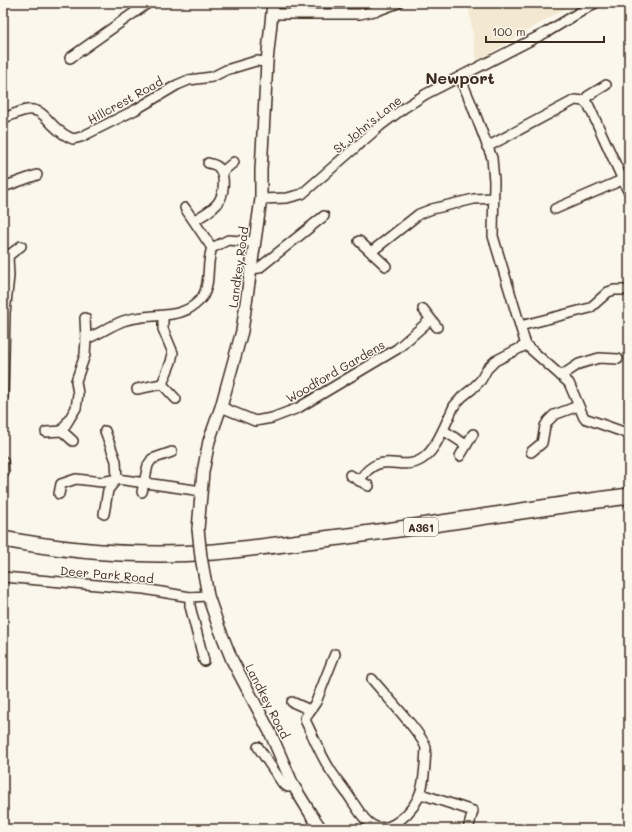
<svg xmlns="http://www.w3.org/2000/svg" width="632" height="832" font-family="Mali,sans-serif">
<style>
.built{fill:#f3e8d2}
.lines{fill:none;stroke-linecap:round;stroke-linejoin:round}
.minor-casing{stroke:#3b2a1e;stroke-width:12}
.tertiary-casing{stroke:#3b2a1e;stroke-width:14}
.trunk-casing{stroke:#3b2a1e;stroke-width:18}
.minor{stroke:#fbf7ec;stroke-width:9}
.tertiary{stroke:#fbf7ec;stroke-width:11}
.trunk{stroke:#fbf7ec;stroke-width:15}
.tertiary-bridge-casing{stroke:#3b2a1e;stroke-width:14;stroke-linecap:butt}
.tertiary-bridge{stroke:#fbf7ec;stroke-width:11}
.labels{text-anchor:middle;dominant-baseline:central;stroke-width:3;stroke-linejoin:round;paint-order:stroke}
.shield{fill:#fbf7ec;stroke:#75685c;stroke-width:1}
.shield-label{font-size:11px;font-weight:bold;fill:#3b2a1e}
.street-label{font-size:12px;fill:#3b2a1e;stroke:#fbf7ec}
.district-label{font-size:16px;font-weight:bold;fill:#3b2a1e;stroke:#fbf7ec}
</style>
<rect width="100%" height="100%" fill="#fbf7ec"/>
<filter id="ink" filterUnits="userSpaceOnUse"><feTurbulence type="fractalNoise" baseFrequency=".025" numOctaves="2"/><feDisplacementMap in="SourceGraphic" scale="8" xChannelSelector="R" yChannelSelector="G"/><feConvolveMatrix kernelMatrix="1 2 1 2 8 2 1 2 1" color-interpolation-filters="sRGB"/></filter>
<g filter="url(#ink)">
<path class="built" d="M468 3H574L477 61Z"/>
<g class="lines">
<defs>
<g id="minor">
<path d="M272 14H360L379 10 398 3"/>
<path d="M70 58 148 3"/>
<path d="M460 77 471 103 492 158 494 181 493 236 525 342 526 345 569 383 584 418 629 434"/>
<path d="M584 101 589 106 627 189"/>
<path d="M3 118C11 116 19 111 27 110 41 108 46 119 55 127 60 132 66 136 73 139L81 137 135 110 177 85 189 80 212 77 226 70 256 61 267 62"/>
<path d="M487 147 575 100 584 101 588 96 606 85"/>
<path d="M222 172 234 162"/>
<path d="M3 187 37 175"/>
<path d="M261 199 287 198 302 194 380 126 404 108 426 94 547 32 595 3"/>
<path d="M185 208 212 248"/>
<path d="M555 209 622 180"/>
<path d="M194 220C202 216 211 211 217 204 224 196 226 177 219 168 217 165 212 164 208 163"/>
<path d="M359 241 386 266"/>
<path d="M371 252 419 214 432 209 474 199 493 198"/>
<path d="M3 254 8 256 9 276 5 313 3 396"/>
<path d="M8 256 21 246"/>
<path d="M251 269 259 268 324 216"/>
<path d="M423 309 437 327"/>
<path d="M520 326 590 308 608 292 614 290H629"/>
<path d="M86 339C99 334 110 326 123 321 149 311 185 323 203 296 211 283 206 263 212 248L228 240 254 242"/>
<path d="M561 376 579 364 599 358 618 359"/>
<path d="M162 384 176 399"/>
<path d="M137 389 162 384 171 362 173 353 163 329V316"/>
<path d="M221 407 255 421 272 418 298 408 397 349 430 320"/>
<path d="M443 430 454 406 462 397 472 389 481 380 487 369 495 361 526 345"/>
<path d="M62 431 73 441"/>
<path d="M46 432 62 431 76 408 78 394 76 381 85 355 86 339 85 318"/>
<path d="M531 452 542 443 545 426 548 421 554 415 578 406"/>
<path d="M460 456 473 434"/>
<path d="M3 461 4 472 3 474"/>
<path d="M350 475 369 486"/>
<path d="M359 481C382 445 402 477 426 456 434 449 438 440 443 430L466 445"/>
<path d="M142 492 148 465 152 459 172 452"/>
<path d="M59 494 61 484 76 479 102 482 117 479 202 491"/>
<path d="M104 514 108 490 117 479 116 461 105 431"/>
<path d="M3 577 144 589 190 597 208 596"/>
<path d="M190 597V606L204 661"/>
<path d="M335 654 316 702 305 718 306 722C314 738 321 756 331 771 338 782 346 791 352 801 358 809 363 820 372 825 381 831 392 826 400 820 426 800 424 777 426 748 422 733 383 693 372 679"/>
<path d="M292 702 310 710"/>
<path d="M258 747 283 784 288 787 293 785"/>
<path d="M421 794 473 811 468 829"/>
</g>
<g id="tertiary">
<path d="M198 529 203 472 209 441 221 407 242 331 261 199V170L267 62 273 3"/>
<path d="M205 579 208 596 218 625 232 660 270 732 293 785 312 816 321 829"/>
</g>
<path id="trunk" d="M3 539C72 552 144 557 214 552 257 548 298 542 340 537 437 525 533 508 629 496"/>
</defs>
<use href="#minor" class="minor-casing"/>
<use href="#tertiary" class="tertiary-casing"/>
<use href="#trunk" class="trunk-casing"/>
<use href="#minor" class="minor"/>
<use href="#tertiary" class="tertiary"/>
<use href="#trunk" class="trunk"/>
<defs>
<path id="tertiary-bridge" d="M198 529 201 557 205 579"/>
</defs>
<use href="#tertiary-bridge" class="tertiary-bridge-casing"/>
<use href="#tertiary-bridge" class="tertiary-bridge"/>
</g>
</g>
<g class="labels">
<rect class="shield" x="404" y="518" width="34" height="18" rx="3"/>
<g class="shield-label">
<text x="421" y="527">A361</text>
</g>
<g class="street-label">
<text transform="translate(125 100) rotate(-29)">Hillcrest Road</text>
<text transform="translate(367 124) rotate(-39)">St John's Lane</text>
<text transform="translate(238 267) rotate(-82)">Landkey Road</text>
<text transform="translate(335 371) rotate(-30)">Woodford Gardens</text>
<text transform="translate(107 574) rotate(5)">Deer Park Road</text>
<text transform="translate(268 701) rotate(63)">Landkey Road</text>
</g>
<g class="district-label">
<text x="460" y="77">Newport</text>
</g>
</g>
<rect width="632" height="832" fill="none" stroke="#fbf7ec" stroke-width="16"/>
<rect x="8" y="8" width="616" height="816" fill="none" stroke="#3b2a1e" stroke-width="1.5" filter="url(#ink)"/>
<path d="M486 36v6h118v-6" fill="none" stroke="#3b2a1e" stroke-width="2"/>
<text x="492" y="36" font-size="12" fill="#3b2a1e" stroke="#fbf7ec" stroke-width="3" paint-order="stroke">100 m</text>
</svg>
